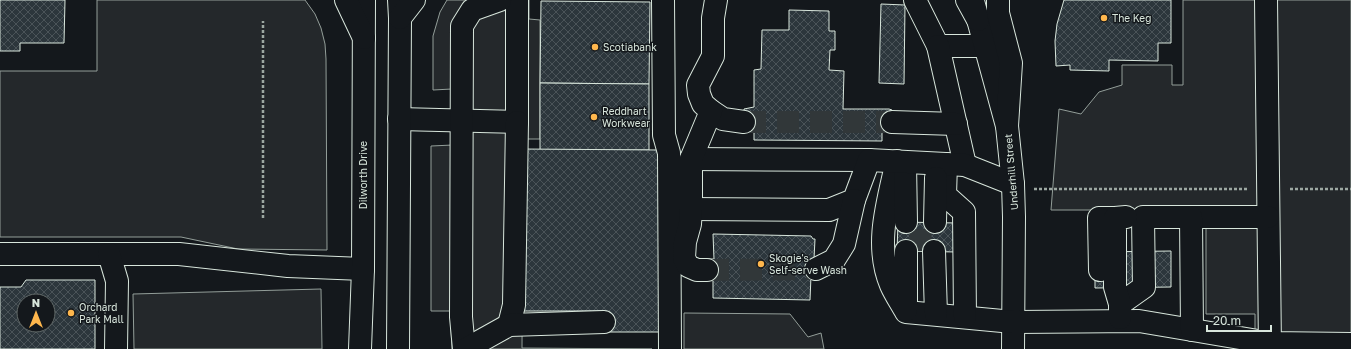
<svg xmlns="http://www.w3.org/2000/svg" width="1351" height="349" font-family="'Golos Text',sans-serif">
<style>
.parking{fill:#24282b;stroke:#939e99}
.building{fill:url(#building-cross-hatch);stroke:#d8e6dc;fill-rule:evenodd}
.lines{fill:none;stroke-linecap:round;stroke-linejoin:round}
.minor-tunnel{stroke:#313739;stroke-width:22;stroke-dasharray:22 11;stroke-linecap:butt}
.minor-casing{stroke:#d8e6dc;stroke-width:24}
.major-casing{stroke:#d8e6dc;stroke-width:24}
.highway-casing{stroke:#d8e6dc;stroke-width:24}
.path{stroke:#9da8a2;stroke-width:2.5;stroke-dasharray:3 2;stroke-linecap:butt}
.minor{stroke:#14181c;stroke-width:22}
.major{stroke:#14181c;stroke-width:22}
.highway{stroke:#14181c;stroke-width:22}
.poi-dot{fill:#ffb74d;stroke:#14181c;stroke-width:1.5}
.labels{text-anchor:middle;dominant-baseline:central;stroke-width:3;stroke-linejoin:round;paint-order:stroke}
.poi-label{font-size:10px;fill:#d8e6dc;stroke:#14181c;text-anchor:start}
.street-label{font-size:10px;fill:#d8e6dc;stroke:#14181c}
</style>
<defs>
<pattern id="building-cross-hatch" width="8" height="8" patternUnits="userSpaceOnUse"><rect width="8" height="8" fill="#2c363c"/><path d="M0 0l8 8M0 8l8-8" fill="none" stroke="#4a5358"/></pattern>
</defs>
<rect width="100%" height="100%" fill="#14181c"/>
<g class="parking">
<path d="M97 0H305L315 14 321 28 325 44 326 59 327 250 238 249 181 237H0V71H97Z"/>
<path d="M447 0H529V19L540 20V139H523L522 348 652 349H452L450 311H431V146L453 145 452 89 433 90V36L440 12Z"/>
<path d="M1183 0H1351V349H1255V314H1206V210H1051L1059 109 1081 114 1099 92 1122 85V65H1172V85H1183Z"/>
<path d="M321 289 322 349H134L133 294Z"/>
<path d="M684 313 790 314 808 337 821 333 824 349H684Z"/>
</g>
<g class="building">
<path d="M0 0H65L64 43H20V51H0Z"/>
<path d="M1064 0H1171V43H1158V61L1109 60V71L1070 70V65L1056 66 1055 41 1057 24Z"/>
<path d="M541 1 650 2 649 84 540 83Z"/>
<path d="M881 4 905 5 904 84 879 83Z"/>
<path d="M789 10 829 11V31H835V50H830L829 70 844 71 843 109H889L892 110V130H882V141L754 140V130L744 129V109L754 107V70L761 69 762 30H789Z"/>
<path d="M540 83 649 84V150H540Z"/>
<path d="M522 149 661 150V332H604V311H522Z"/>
<path d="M898 222 958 223V252L897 251Z"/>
<path d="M713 234 811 236 813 239H815L814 259 811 276 810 300 713 298V276L707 270V259H714Z"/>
<path d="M1171 251V287L1095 288V252Z"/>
<path d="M26 280H95V349H0V287H21ZM24 301H48V325H24Z"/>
</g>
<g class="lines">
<g class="minor-tunnel">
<path d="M744 122H892"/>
<path d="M920 251 921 222"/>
<path d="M707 270 816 269"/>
</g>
<defs>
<g id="minor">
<path d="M663 0 664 135 669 153 670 349"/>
<path d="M915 0 938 46H985"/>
<path d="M1266 0 1270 349"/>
<path d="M973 1 1007 126 1013 184 1014 217 1013 349"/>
<path d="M938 46 965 165"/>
<path d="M711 111 723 119 744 122"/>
<path d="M399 119 517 122V0"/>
<path d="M892 122 956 124"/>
<path d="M691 159 869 160"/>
<path d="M897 161C888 202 874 245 891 285 895 294 901 303 906 312L1013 322 1139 321 1270 343 1351 344"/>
<path d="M905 163 906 222"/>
<path d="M946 164 945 195 964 212 965 317"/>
<path d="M691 209 829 210 854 200 869 160 965 165 1013 184"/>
<path d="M1191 217H1268"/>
<path d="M935 222 936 178"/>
<path d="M906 251V310"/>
<path d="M934 251 936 314"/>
<path d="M0 254H179L288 266 363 269"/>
<path d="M109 254 117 281 116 349"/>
<path d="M816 269 834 260 844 244 854 200"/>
<path d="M707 270H697L688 266 684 258 685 242 690 224 691 209V159L711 111 703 104 699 94 698 85 713 56V18L716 0"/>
<path d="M1100 270 1099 218H1115"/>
<path d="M1120 304 1144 287 1143 217H1191L1192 330"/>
<path d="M1120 318V304L1115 287V218L1126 217"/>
<path d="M509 325 514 305 517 122"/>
<path d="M464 349 461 317 462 26 472 10 500 0"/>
<path d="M466 349 509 325 604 322"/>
</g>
<g id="major">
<path d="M360 349 363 269 364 0"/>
<path d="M398 349 400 18 399 0"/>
</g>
<g id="highway">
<path d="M346 0 364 38"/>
<path d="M967 0 978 20"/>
<path d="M998 0V13L1011 63 1007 126"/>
<path d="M400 18 414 0"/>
</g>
</defs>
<use href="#minor" class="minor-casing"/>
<use href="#major" class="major-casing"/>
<use href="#highway" class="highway-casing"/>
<g class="path">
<path d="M1034 189H1247"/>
<path d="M1290 189H1351"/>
<path d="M263 218V21"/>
</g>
<use href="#minor" class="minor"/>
<use href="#major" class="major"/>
<use href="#highway" class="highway"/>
</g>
<g class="poi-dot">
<circle cx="1104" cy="18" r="4"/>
<circle cx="595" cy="47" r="4"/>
<circle cx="594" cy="117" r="4"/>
<circle cx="761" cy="264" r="4"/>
<circle cx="71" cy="313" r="4"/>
</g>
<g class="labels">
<g class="poi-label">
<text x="1112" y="18">The Keg</text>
<text x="603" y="47">Scotiabank</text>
<text x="602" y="111">Reddhart<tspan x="602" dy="12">Workwear</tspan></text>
<text x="769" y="258">Skogie's<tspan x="769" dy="12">Self-serve Wash</tspan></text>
<text x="79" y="307">Orchard<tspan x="79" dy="12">Park Mall</tspan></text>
</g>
<g class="street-label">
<text transform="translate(1011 172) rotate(-95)">Underhill Street</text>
<text transform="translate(363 175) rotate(-90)">Dilworth Drive</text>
</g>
</g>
<g transform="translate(36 313)"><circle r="19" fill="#14181c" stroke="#626a69"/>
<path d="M0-3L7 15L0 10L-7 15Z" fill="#ffb74d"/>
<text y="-6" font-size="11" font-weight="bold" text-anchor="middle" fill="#d8e6dc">N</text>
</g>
<path d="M1207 325v6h64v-6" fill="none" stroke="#d8e6dc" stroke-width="2"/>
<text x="1213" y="325" font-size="12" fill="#d8e6dc" stroke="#14181c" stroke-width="3" paint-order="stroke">20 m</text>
</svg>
